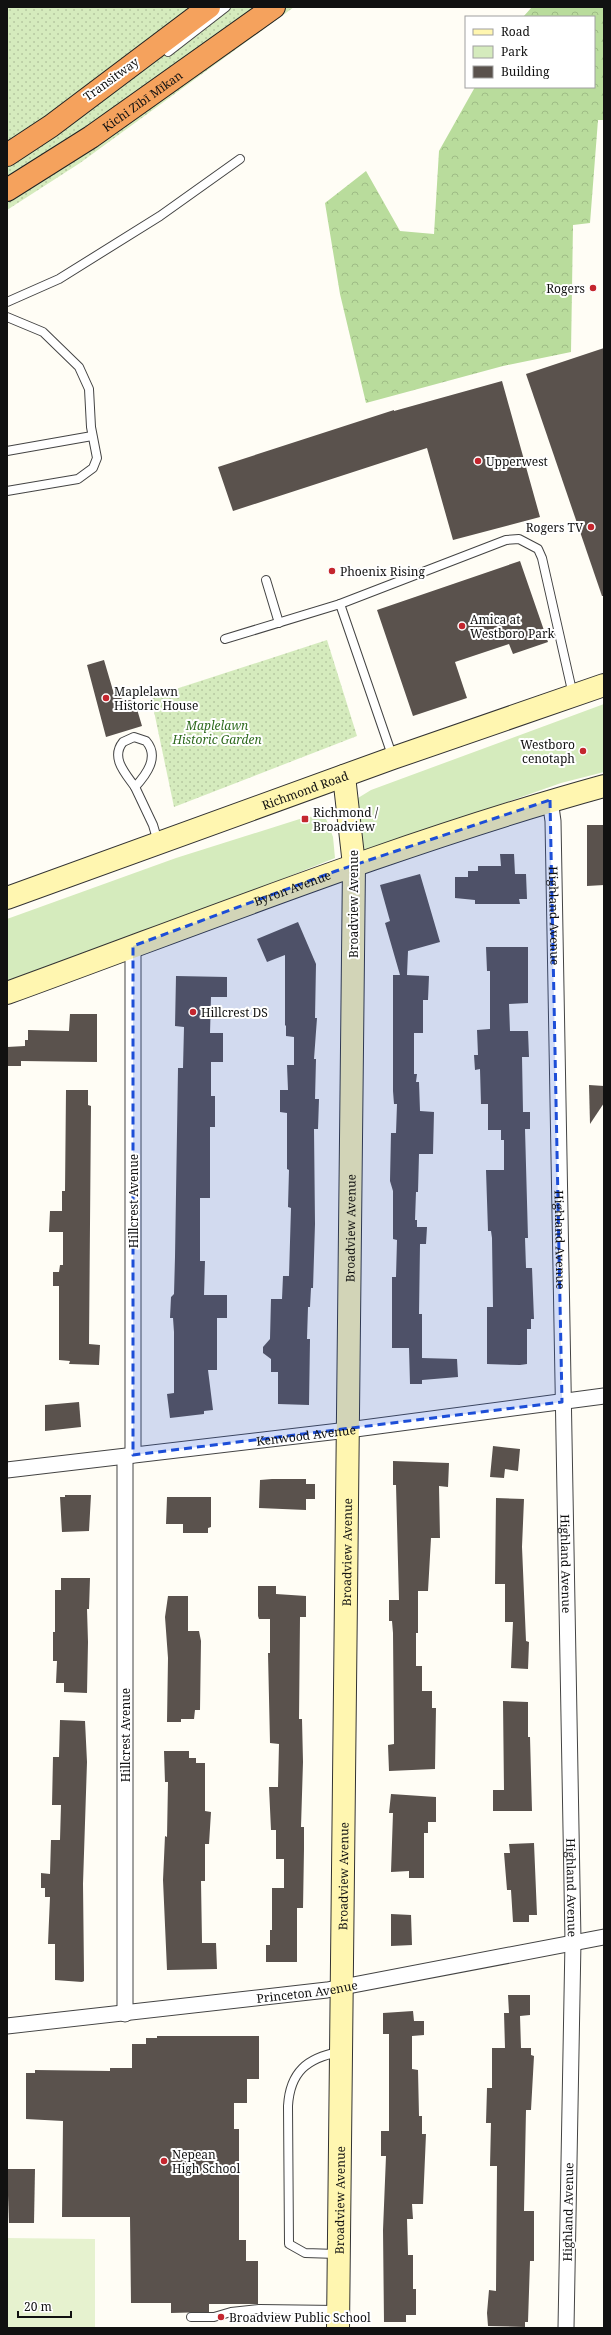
<svg xmlns="http://www.w3.org/2000/svg" width="611" height="2335" font-family="'Noto Serif',serif">
<style>
.grass{fill:url(#grass-dots)}
.forest{fill:url(#forest-crowns)}
.park{fill:#d5ebbd}
.pitch{fill:#e6f2cf}
.building{fill:#5a524d}
.lines{fill:none;stroke-linecap:round;stroke-linejoin:round}
.lane-casing{stroke:#444;stroke-width:10}
.street-casing{stroke:#444;stroke-width:17}
.secondary-casing{stroke:#333;stroke-width:24}
.highway-casing{stroke:#222;stroke-width:24}
.lane{stroke:#fff;stroke-width:8}
.street{stroke:#fff;stroke-width:15}
.secondary{stroke:#fff6b0;stroke-width:22}
.highway{stroke:#f5a25d;stroke-width:22}
.marked{fill:#1d4ed8;fill-opacity:0.2;stroke:#1d4ed8;stroke-width:3;stroke-dasharray:8 5;stroke-linejoin:round}
.poi-dot{fill:#c4262e;stroke:#fff;stroke-width:1.5}
.labels{text-anchor:middle;dominant-baseline:central;stroke-width:4;stroke-linejoin:round;paint-order:stroke}
.street-label{font-size:12px;fill:#111;stroke:#fff}
.poi-label{font-size:12px;fill:#111;stroke:#fff;text-anchor:start}
.park-label{font-size:12px;font-style:italic;fill:#2f6b1f;stroke:#fff}
</style>
<defs>
<pattern id="grass-dots" width="8" height="8" patternUnits="userSpaceOnUse"><rect width="8" height="8" fill="#d5ebbd"/><path d="M2 2h.1M6 6h.1" fill="none" stroke="#b6c8a1" stroke-width="1.8" stroke-linecap="round"/></pattern>
<pattern id="forest-crowns" width="20" height="18" patternUnits="userSpaceOnUse"><rect width="20" height="18" fill="#b9dc9c"/><path d="M2 6a3 3 0 1 1 6 0M12 15a3 3 0 1 1 6 0" fill="none" stroke="#9ebc85"/></pattern>
</defs>
<rect width="100%" height="100%" fill="#fffdf5"/>
<g class="grass">
<path d="M7 7H294L80 163 7 210Z"/>
<path d="M327 640 357 736 174 807 151 697Z"/>
</g>
<path class="forest" d="M532 7H604V120H598L590 223 573 225 571 352 503 366 366 403 340 294 325 203 366 171 400 231 434 234 439 151 475 87H594V17H523Z"/>
<g class="park">
<path d="M604 704V772L561 783 363 853 358 798 371 790Z"/>
<path d="M325 816 333 837 335 858 139 936 7 984V919L176 858 306 817Z"/>
</g>
<path class="pitch" d="M7 2238 95 2239V2328H7Z"/>
<g class="building">
<path d="M604 348V596H602L526 374Z"/>
<path d="M502 381 540 517 453 540 427 448 233 511 218 467 394 410V411Z"/>
<path d="M520 561 548 642 513 654 509 644 455 662 467 698 413 716 377 610Z"/>
<path d="M104 660 114 694 126 701 134 699 142 726 106 737 87 665Z"/>
<path d="M587 825H604V885L587 886Z"/>
<path d="M500 854H514L515 874H526L527 899H519L520 904H475V900L455 898V877H468V871H478V866H501Z"/>
<path d="M420 874 440 942 408 951 407 975 429 976 428 1000H423V1033H414V1074H417L416 1082H419L420 1111 434 1112 433 1154H419L418 1192H416L415 1220H417V1227H427L426 1244H420L419 1314H422V1358L457 1359 458 1377 422 1380V1384H410L409 1348H392V1277H396L397 1240 393 1239V1191L390 1181 391 1133H396L397 1104H394L393 1091V975H400L385 923 390 921 380 885Z"/>
<path d="M298 922 316 964 315 1018H317L314 1059H316L315 1099H319L318 1129H314L315 1224 313 1288H311L310 1307H308L307 1339H310L309 1405 278 1404V1372H271V1359L263 1353V1347L270 1339 271 1299H282L283 1276H289L291 1208 288 1207 289 1170 287 1169V1113L280 1112V1090H288L287 1065H294V1037L286 1036V1025L285 1026V955L267 962 257 939Z"/>
<path d="M486 947H528V1003L509 1004 510 1031H528L529 1057H522L523 1112H530V1129H525L528 1238H525L526 1268H532L534 1319H531V1329H527V1364L520 1365 487 1364V1307H493L492 1238 491 1231H488L486 1170H504V1140H501V1130H488V1104H481L480 1069 475 1070 474 1055H478L477 1030 490 1029V971H487Z"/>
<path d="M176 976 227 977V997H211L210 1033H223V1062H211V1096H215V1127H210V1198H200V1261H205L204 1295H227V1318H217V1370H208L213 1410 204 1411V1414L170 1418 167 1394 174 1393V1332L173 1318H170L171 1297 174 1294 175 1257 178 1068H183L184 1027 175 1026Z"/>
<path d="M70 1014H97V1062L21 1061V1066H7V1047L25 1046V1040H28V1030L69 1031Z"/>
<path d="M589 1085 604 1086V1103L590 1124Z"/>
<path d="M66 1090H88V1105L91 1106 89 1344 100 1345 99 1365 69 1364 70 1361 59 1360V1286H53V1272H59L60 1265H63V1232H49L50 1211H62V1191H65Z"/>
<path d="M79 1402 81 1427 45 1431V1405Z"/>
<path d="M493 1446 520 1449 518 1471 505 1469 504 1478 490 1477Z"/>
<path d="M393 1461 449 1463 448 1487 439 1486 440 1538H431L428 1591H418V1633H416V1666H422V1691H432V1708H436L435 1769 389 1771 388 1745 394 1744 393 1633 392 1621H389V1600H399L396 1485H393Z"/>
<path d="M272 1479H306V1484H315V1499H306V1510L259 1508 260 1480Z"/>
<path d="M65 1495H91L89 1531 62 1532 60 1497H65Z"/>
<path d="M167 1497H211V1527L208 1528V1533H183V1524H166Z"/>
<path d="M496 1498 524 1499 522 1547 526 1641 529 1642 528 1669 511 1668 513 1622H505V1584H495Z"/>
<path d="M61 1578H90L89 1609H87L88 1642 87 1693 64 1692V1683H56L57 1661H53V1632H55V1590H61Z"/>
<path d="M258 1586H276V1594L306 1596V1617H300L299 1719H302L303 1762 301 1827H304V1849L303 1908H297V1962H266V1945H270V1930H272V1888H284V1859H276V1830H271L269 1787H278L279 1744 270 1743 268 1653H270V1619H259L258 1616Z"/>
<path d="M168 1596H188V1631H199L201 1641 200 1710H195L194 1719H181V1722H167L168 1658 165 1617Z"/>
<path d="M503 1701 528 1702V1737H530L532 1811H493V1790H504Z"/>
<path d="M60 1720 85 1721 87 1762 83 1884 84 1973V1981L82 1982 55 1980V1944H48L50 1897H45V1888H41V1873L50 1874 51 1840H60L61 1805H52L53 1757H59Z"/>
<path d="M164 1751H189V1758H196V1763H205V1811L211 1812 209 1844H205V1881H201L202 1943H216L217 1969 167 1970 163 1880 165 1836 167 1837 168 1782H165Z"/>
<path d="M391 1794 436 1797V1822H428V1833H424V1878H409V1871L391 1872 393 1813H389Z"/>
<path d="M534 1843 537 1915H529V1922H513L511 1890H507L504 1853H510L509 1844Z"/>
<path d="M391 1914 411 1915 412 1945 391 1946Z"/>
<path d="M508 1995H530V2015L520 2016 521 2048H531V2055L534 2056 531 2110H526L524 2211H534V2261H530L528 2322H525V2327L488 2326 487 2313 489 2290 496 2291 497 2166H490L491 2123H486L487 2088H492V2048H505L504 2013H509Z"/>
<path d="M413 2011 414 2021H424V2035L412 2036V2069L418 2070 419 2116H422V2134H426L423 2204H412L413 2219H407L408 2255H413V2289H416V2315H406V2322H384L383 2230 386 2156H381V2131H389V2034H383V2013Z"/>
<path d="M157 2036H259V2079H247V2103H234V2129H239V2240H246V2261H258V2304H209V2312L171 2313V2303H131L130 2217H62L63 2121 26 2119V2073H35V2070L110 2071V2068H132V2044H146V2038H157Z"/>
<path d="M7 2169H35L34 2223H9Z"/>
</g>
<g class="lines">
<defs>
<g id="lane">
<path d="M168 52 226 7"/>
<path d="M7 302 59 279 160 216 240 159"/>
<path d="M7 317 43 332 79 367 89 389 91 427 97 458 93 468 78 479 7 491"/>
<path d="M7 451 92 436"/>
<path d="M266 580 279 623"/>
<path d="M340 604 506 540 519 539 538 549 542 558 573 695"/>
<path d="M225 639 340 604 393 758"/>
<path d="M134 737 146 741C160 757 146 775 135 787 126 774 110 758 123 742Z"/>
<path d="M135 787 153 825 158 842"/>
<path d="M337 2254 305 2253 289 2244 288 2106C290 2072 307 2058 339 2052"/>
<path d="M191 2317H214L231 2312 259 2309 337 2310"/>
</g>
<g id="street">
<path id="s1" d="M550 800 553 821 573 1941 566 2328"/>
<path d="M133 1455V946"/>
<path d="M125 1457V2014"/>
<path id="s2" d="M7 1470 348 1430 604 1396"/>
<path id="s3" d="M7 2026 327 1990 604 1937"/>
</g>
<g id="secondary">
<path id="s4" d="M7 898 393 758 604 685"/>
<path id="s5" d="M7 993C205 921 401 842 604 786"/>
<path id="s6" d="M338 2328 354 865 344 776"/>
</g>
<g id="highway">
<path d="M7 155 51 126 209 7"/>
<path id="s7" d="M7 190 91 137 274 7"/>
</g>
</defs>
<use href="#lane" class="lane-casing"/>
<use href="#street" class="street-casing"/>
<use href="#secondary" class="secondary-casing"/>
<use href="#highway" class="highway-casing"/>
<use href="#lane" class="lane"/>
<use href="#street" class="street"/>
<use href="#secondary" class="secondary"/>
<use href="#highway" class="highway"/>
</g>
<path class="marked" d="M550 800 562 1402 133 1455V946L336 871Z"/>
<g class="poi-dot">
<circle cx="593" cy="288" r="4"/>
<circle cx="478" cy="461" r="4"/>
<circle cx="591" cy="527" r="4"/>
<circle cx="332" cy="571" r="4"/>
<circle cx="462" cy="626" r="4"/>
<circle cx="106" cy="698" r="4"/>
<circle cx="583" cy="751" r="4"/>
<rect x="301" y="815" width="8" height="8" rx="2"/>
<circle cx="193" cy="1012" r="4"/>
<circle cx="164" cy="2161" r="4"/>
<circle cx="221" cy="2317" r="4"/>
</g>
<g class="labels">
<g class="street-label">
<text transform="translate(111 79) rotate(-36)">Transitway</text>
<text stroke="none"><textPath href="#s7" startOffset="162">Kichi Zībī Mīkan</textPath></text>
<text stroke="none"><textPath href="#s4" startOffset="317">Richmond Road</textPath></text>
<text stroke="none"><textPath href="#s5" startOffset="304">Byron Avenue</textPath></text>
<text transform="translate(353 904) rotate(-90)">Broadview Avenue</text>
<text stroke="none"><textPath href="#s1" startOffset="116">Highland Avenue</textPath></text>
<text transform="translate(133 1201) rotate(-90)">Hillcrest Avenue</text>
<text stroke="none"><textPath href="#s6" startOffset="1100">Broadview Avenue</textPath></text>
<text stroke="none"><textPath href="#s1" startOffset="440">Highland Avenue</textPath></text>
<text stroke="none"><textPath href="#s2" startOffset="301">Kenwood Avenue</textPath></text>
<text stroke="none"><textPath href="#s6" startOffset="776">Broadview Avenue</textPath></text>
<text stroke="none"><textPath href="#s1" startOffset="764">Highland Avenue</textPath></text>
<text transform="translate(125 1735) rotate(-90)">Hillcrest Avenue</text>
<text stroke="none"><textPath href="#s6" startOffset="452">Broadview Avenue</textPath></text>
<text stroke="none"><textPath href="#s1" startOffset="1088">Highland Avenue</textPath></text>
<text stroke="none"><textPath href="#s3" startOffset="302">Princeton Avenue</textPath></text>
<text stroke="none"><textPath href="#s6" startOffset="128">Broadview Avenue</textPath></text>
<text transform="translate(568 2212) rotate(-89)">Highland Avenue</text>
</g>
<g class="poi-label">
<text x="585" y="288" text-anchor="end">Rogers</text>
<text x="486" y="461">Upperwest</text>
<text x="583" y="527" text-anchor="end">Rogers TV</text>
<text x="340" y="571">Phoenix Rising</text>
<text x="470" y="619">Amica at<tspan x="470" dy="14">Westboro Park</tspan></text>
<text x="114" y="691">Maplelawn<tspan x="114" dy="14">Historic House</tspan></text>
<text x="575" y="744" text-anchor="end">Westboro<tspan x="575" dy="14">cenotaph</tspan></text>
<text x="313" y="812">Richmond /<tspan x="313" dy="14">Broadview</tspan></text>
<text x="201" y="1012">Hillcrest DS</text>
<text x="172" y="2154">Nepean<tspan x="172" dy="14">High School</tspan></text>
<text x="229" y="2317">Broadview Public School</text>
</g>
<g class="park-label">
<text x="217" y="725">Maplelawn<tspan x="217" dy="14">Historic Garden</tspan></text>
</g>
</g>
<rect width="611" height="2335" fill="none" stroke="#111111" stroke-width="16"/>
<rect x="465" y="16" width="130" height="72" fill="#ffffff" stroke="#a0a0a0"/>
<rect x="473" y="29" width="20" height="6" fill="#fff6b0" stroke="#a0a0a0"/>
<text x="501" y="36" font-size="12" fill="#111111">Road</text>
<rect x="473" y="46" width="20" height="12" fill="#d5ebbd" stroke="#a0a0a0"/>
<text x="501" y="56" font-size="12" fill="#111111">Park</text>
<rect x="473" y="66" width="20" height="12" fill="#5a524d" stroke="#a0a0a0"/>
<text x="501" y="76" font-size="12" fill="#111111">Building</text>
<path d="M18 2311v6h53v-6" fill="none" stroke="#111111" stroke-width="2"/>
<text x="24" y="2311" font-size="12" fill="#111111" stroke="#ffffff" stroke-width="3" paint-order="stroke">20 m</text>
</svg>
